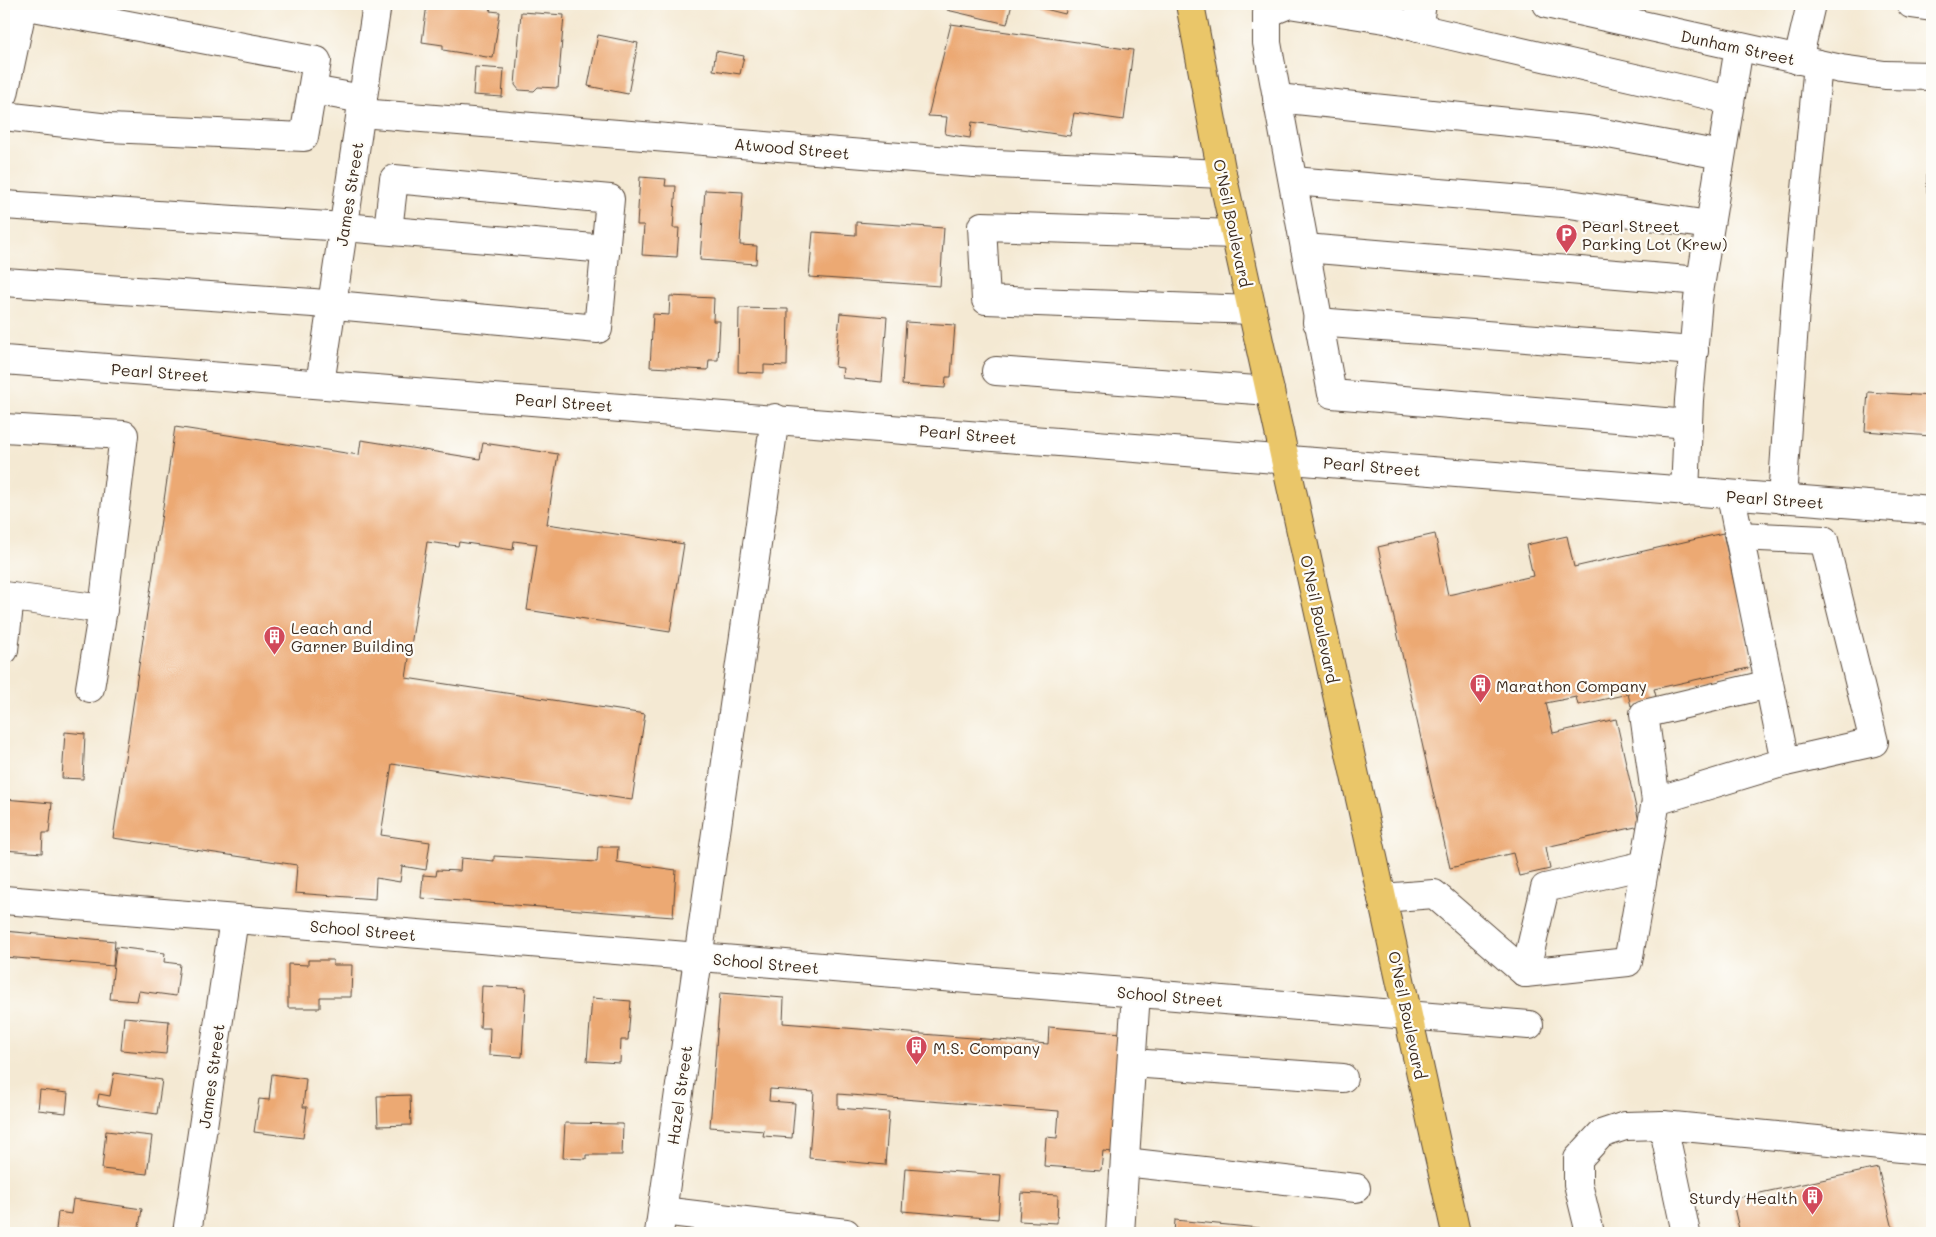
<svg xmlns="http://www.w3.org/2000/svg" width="1936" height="1237" font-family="Mali,sans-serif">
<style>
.building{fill:#eca973}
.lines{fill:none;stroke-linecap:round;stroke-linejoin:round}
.minor-casing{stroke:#574739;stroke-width:30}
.major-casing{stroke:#574739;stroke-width:30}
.minor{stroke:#fff;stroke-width:28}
.major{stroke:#eac669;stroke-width:28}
.labels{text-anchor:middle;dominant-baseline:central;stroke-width:4.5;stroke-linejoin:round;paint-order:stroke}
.street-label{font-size:16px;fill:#3b2a1e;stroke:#fdfcf7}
.poi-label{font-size:16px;fill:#3b2a1e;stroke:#fdfcf7;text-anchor:start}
</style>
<rect width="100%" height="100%" fill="#fdfcf7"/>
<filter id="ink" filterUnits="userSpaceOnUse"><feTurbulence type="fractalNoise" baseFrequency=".02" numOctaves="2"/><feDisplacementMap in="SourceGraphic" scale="10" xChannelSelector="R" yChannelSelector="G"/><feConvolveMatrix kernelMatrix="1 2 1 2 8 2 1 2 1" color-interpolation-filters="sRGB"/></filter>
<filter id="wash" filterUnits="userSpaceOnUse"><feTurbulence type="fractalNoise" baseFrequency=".0096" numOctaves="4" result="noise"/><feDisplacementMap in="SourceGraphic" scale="20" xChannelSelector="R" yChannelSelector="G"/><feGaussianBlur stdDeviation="1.12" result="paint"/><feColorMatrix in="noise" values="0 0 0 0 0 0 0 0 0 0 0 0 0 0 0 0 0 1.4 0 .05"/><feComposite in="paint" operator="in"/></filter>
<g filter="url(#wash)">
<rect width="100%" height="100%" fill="#f4e9d3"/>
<g id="blocks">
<g class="building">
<path d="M427 4H466L491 7 490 11 500 12 493 58 443 50V45L422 42Z"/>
<path d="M948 4H1012L1007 24 947 10Z"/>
<path d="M1025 4H1068L1065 14Z"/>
<path d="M521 12 564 15 558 88 538 87 534 91 519 90 515 85Z"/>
<path d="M951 24 1133 50 1124 120 1074 113 1070 136 972 122 970 138 945 134 947 117 928 116Z"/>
<path d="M598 35 638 43 628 94 588 86Z"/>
<path d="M716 51 744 56 740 74 713 70Z"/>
<path d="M475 67 504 69 502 97 473 95Z"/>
<rect x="1927" y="149" width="5" height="43"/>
<path d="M640 177 666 179 665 186H676L673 228H679L677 257 642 255 644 225H637Z"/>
<path d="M705 190 743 192 740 245 757 246 756 264 700 260Z"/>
<path d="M856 222 944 228 940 286 809 277 813 232 856 235Z"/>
<path d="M670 296 714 298 713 321H720L718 360H709L708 370 650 367 653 314 669 315Z"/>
<path d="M739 308 788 309 787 366 764 365V373L738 372Z"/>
<path d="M840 313 887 317 882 382 842 378 843 368 835 367Z"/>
<path d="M906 322 955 325 951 377H946L945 388 902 385Z"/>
<path d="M1868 392 1932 396 1931 436 1865 431Z"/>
<path d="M175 427 359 455 361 440 480 459 483 443 558 454 547 524 684 544 670 632 527 610 537 544 514 541 513 550 459 542 458 546 427 542 406 678 645 714 632 800 392 764 381 835 430 842 426 870 402 866 400 882 376 878 375 899 295 893 297 865 113 838Z"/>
<path d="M1723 533 1753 667 1654 689 1657 700 1631 706 1628 694 1578 705 1576 697 1546 703 1553 733 1616 719 1640 826 1546 847 1550 869 1519 876 1513 853 1450 868 1378 547 1435 534 1448 595 1533 576 1526 545 1567 536 1574 567Z"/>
<path d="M65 732 85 734 83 779 62 778Z"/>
<path d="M4 799 52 803 49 833H43L42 853 4 850Z"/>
<path d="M598 847H618L617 862 676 870 673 917 421 898 423 875 436 876 437 870 460 871 461 858 494 861V856L597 862Z"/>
<path d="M4 931 115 941 113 966 4 957Z"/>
<path d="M116 947 165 953 164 962 180 964 176 996 139 991 137 1001 110 999Z"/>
<path d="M308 960H333V965H352L351 997H320V1008H288V964L308 965Z"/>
<path d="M482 986 526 988 522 1057 489 1055 490 1028H480Z"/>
<path d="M720 993 784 998 783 1023 1048 1044 1049 1027 1122 1033 1113 1152 1103 1151 1101 1170 1044 1166 1046 1137 1057 1138 1059 1111 838 1094V1108L889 1112 885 1165 809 1158 814 1092 770 1089 769 1101 795 1103 792 1138 763 1136 764 1131 710 1127Z"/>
<path d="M592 998 631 1001 628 1040H621L620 1063 587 1061Z"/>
<path d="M124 1017 169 1021 166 1054 121 1050Z"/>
<path d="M114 1073 162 1080 157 1114 97 1105 99 1094 110 1096Z"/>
<path d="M272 1074 306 1079 303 1107H307L303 1138 254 1132 259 1099 269 1100Z"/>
<path d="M40 1090 68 1093 66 1113 38 1110Z"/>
<path d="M410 1095 411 1125 378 1126 377 1096Z"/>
<path d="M565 1123 623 1124 622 1155H586V1159L563 1158Z"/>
<path d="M106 1131 152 1136 147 1174 102 1169Z"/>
<path d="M905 1168 1001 1175 998 1219 902 1211Z"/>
<path d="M1878 1168 1894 1233H1740L1732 1199Z"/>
<path d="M1021 1193 1058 1195 1057 1223 1019 1221Z"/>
<path d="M73 1199 142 1209 138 1233H81L56 1230 58 1212 71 1214Z"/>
<path d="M1175 1220 1280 1230V1233H1174Z"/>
</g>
</g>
</g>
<g filter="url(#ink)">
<use href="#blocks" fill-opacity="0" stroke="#574739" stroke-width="1"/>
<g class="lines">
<defs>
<g id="minor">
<path d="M1422 4 1418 28 1391 20 1289 4 1267 13V43L1332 394 1688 424"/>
<path d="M1547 4 1841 69 1885 75 1932 76"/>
<path d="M1911 4 1932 7"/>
<path d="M1418 28 1730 100"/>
<path d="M1798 60 1811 4"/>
<path d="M312 90 363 99"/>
<path d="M4 94 23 5 317 61 304 137 109 128 4 116"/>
<path d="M1277 98 1587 130 1721 155"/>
<path d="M361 113 974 163 1222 174"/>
<path d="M1293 181 1563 203 1709 225"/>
<path d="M4 205 344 227 606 249"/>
<path d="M1236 234 982 226 986 300 1252 310"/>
<path d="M1305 248 1700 281"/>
<path d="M4 282 313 303 598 329 610 199 394 179 388 230"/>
<path d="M1317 322 1694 351"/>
<path d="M4 360 1932 510"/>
<path d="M996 371 1270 391"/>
<path d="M320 384 377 4"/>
<path d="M4 428 124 435 103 609 4 596"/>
<path d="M1685 492 1689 400 1698 299 1739 47"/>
<path d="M1782 499 1796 295 1818 64"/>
<path d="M1739 536 1824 540 1874 742 1785 762"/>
<path d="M4 650 10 597"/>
<path d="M90 688 103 609"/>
<path d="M1656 801 1644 714 1769 684"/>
<path d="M1382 898 1434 894 1525 973 1628 962 1656 801 1785 762 1731 496"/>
<path d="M4 900 1529 1025"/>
<path d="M1525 973 1545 888 1645 865"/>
<path d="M1132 1063 1343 1078"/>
<path d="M1125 1162 1356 1188"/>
<path d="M662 1211 846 1233"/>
<path d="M187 1233 234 919"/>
<path d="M659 1233 775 418"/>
<path d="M1120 1233 1136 993"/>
<path d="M1590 1233 1578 1184V1159L1601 1134 1625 1126 1663 1125"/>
<path d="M1686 1233 1663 1125 1932 1151"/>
</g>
<path id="major" d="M1190 4 1222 174 1456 1233"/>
</defs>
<use href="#minor" class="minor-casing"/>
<use href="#major" class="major-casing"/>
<use href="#minor" class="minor"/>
<use href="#major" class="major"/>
</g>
</g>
<defs>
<symbol id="parking-pin" viewBox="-11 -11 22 30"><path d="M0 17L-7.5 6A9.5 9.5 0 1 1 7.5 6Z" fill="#d1495b" stroke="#fdfcf7"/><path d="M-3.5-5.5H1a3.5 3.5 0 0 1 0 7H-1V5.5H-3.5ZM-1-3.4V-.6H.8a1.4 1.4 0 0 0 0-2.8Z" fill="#fff"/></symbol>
<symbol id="building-pin" viewBox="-11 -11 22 30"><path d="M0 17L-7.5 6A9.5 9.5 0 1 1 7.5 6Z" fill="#d1495b" stroke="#fdfcf7"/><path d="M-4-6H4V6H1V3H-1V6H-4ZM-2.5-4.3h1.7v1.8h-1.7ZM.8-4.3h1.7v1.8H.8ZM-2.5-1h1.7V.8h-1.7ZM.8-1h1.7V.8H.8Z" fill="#fff"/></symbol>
</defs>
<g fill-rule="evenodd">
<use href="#parking-pin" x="1554" y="222" width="25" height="34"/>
<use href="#building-pin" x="262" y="624" width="25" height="34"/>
<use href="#building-pin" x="1468" y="672" width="25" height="34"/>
<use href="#building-pin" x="904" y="1034" width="25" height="34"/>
<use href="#building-pin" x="1800" y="1184" width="25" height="34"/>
</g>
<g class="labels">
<g class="street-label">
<text transform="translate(1738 47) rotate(12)">Dunham Street</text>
<text transform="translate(792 148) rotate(5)">Atwood Street</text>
<text transform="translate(349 194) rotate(-81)">James Street</text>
<text transform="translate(1233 223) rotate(78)">O'Neil Boulevard</text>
<text transform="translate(160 372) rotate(4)">Pearl Street</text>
<text transform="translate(564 402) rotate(4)">Pearl Street</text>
<text transform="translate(968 434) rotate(5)">Pearl Street</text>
<text transform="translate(1372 466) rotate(5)">Pearl Street</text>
<text transform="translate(1775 499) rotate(4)">Pearl Street</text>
<text transform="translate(1320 619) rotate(78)">O'Neil Boulevard</text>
<text transform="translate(363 930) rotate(5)">School Street</text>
<text transform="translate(766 963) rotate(5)">School Street</text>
<text transform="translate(1170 996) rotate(5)">School Street</text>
<text transform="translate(1408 1015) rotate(78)">O'Neil Boulevard</text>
<text transform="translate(211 1076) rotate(-82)">James Street</text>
<text transform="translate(679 1095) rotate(-82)">Hazel Street</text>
</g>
<g class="poi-label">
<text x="1582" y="225">Pearl Street<tspan x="1582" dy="18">Parking Lot (Krew)</tspan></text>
<text x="291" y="627">Leach and<tspan x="291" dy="18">Garner Building</tspan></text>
<text x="1496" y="685">Marathon Company</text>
<text x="933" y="1047">M.S. Company</text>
<text x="1797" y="1197" text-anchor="end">Sturdy Health</text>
</g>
</g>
<rect width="1936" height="1237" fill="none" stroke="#fdfcf7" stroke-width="20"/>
</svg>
